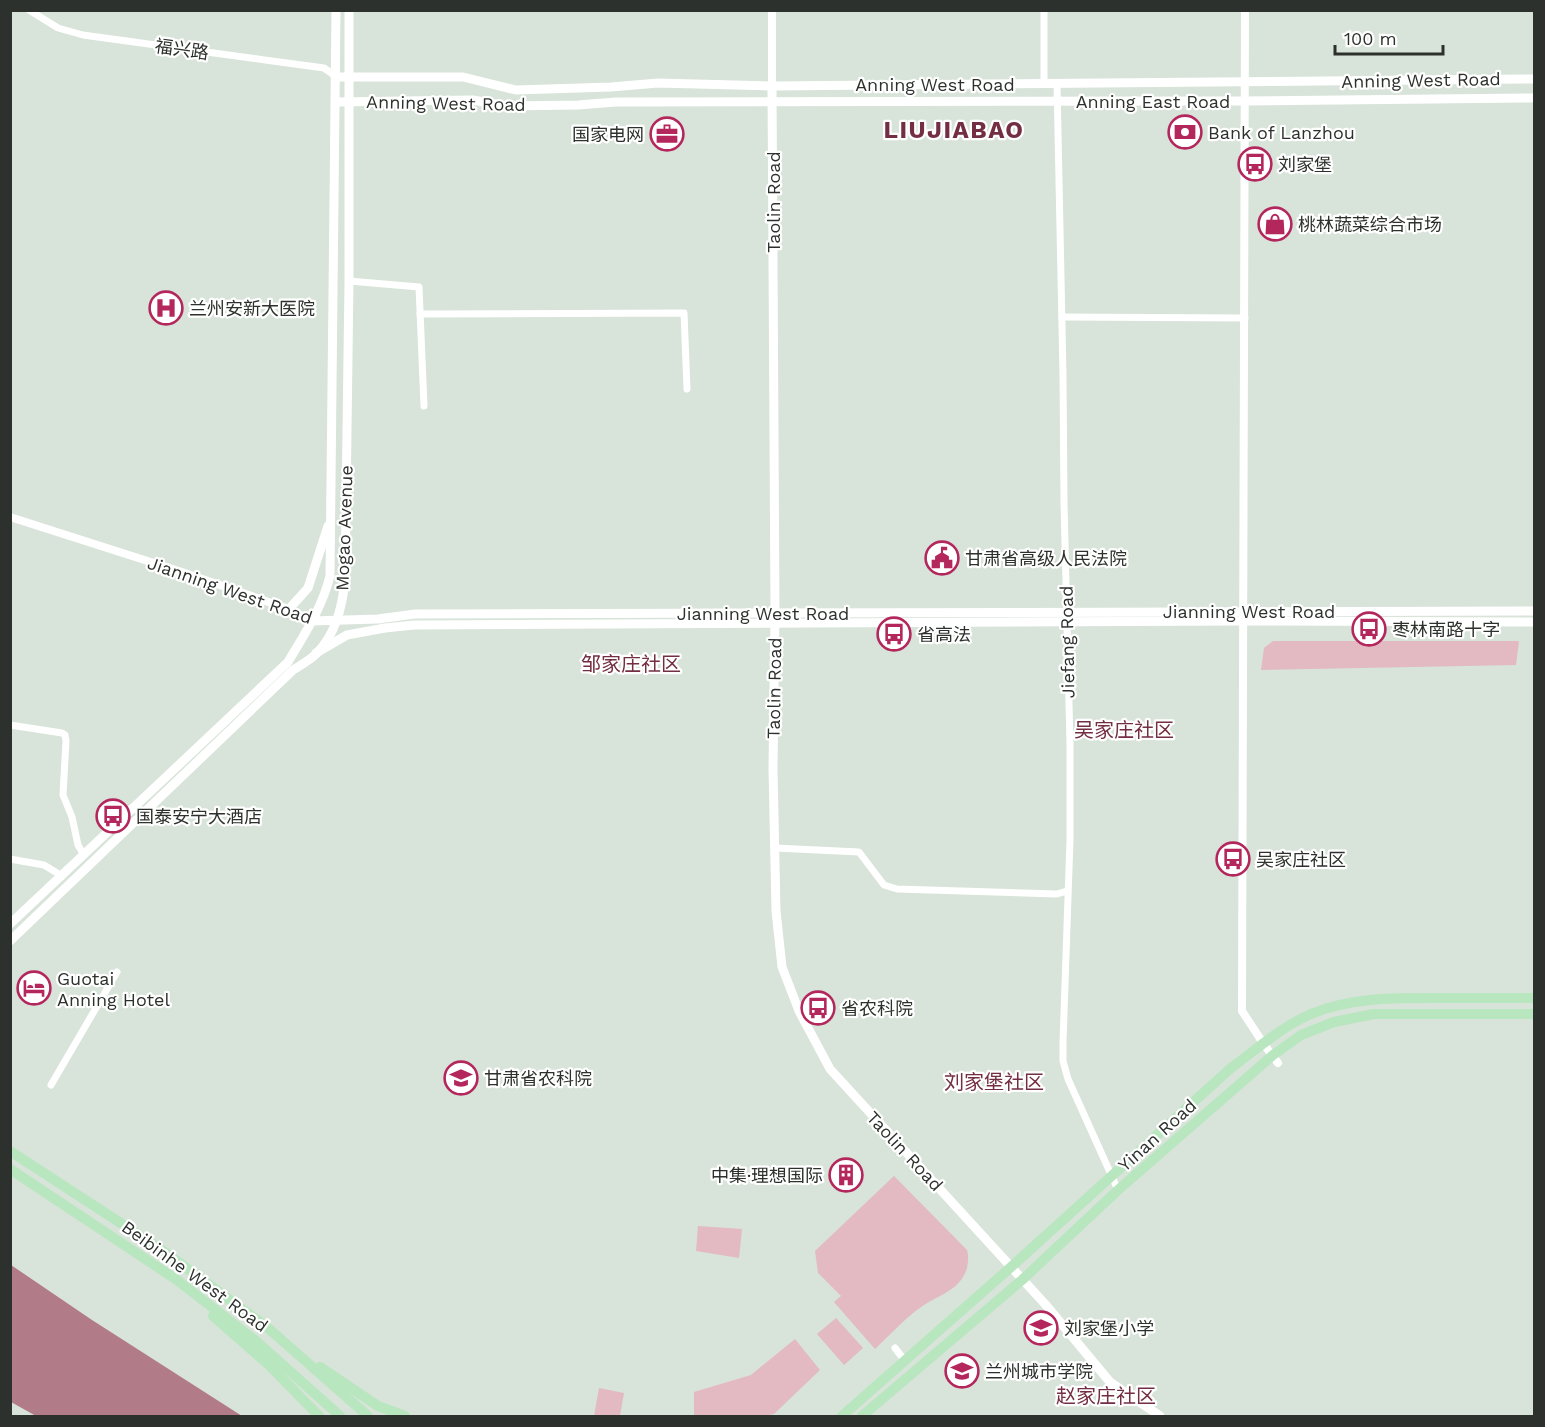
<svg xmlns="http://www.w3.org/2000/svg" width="1545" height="1427" font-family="'Work Sans','Noto Sans SC',sans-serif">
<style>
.green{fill:#e3b9c2}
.water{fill:#b27b88}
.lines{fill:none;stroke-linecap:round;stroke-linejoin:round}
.minor{stroke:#fff;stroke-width:7}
.tertiary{stroke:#fff;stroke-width:8}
.secondary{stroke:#fff;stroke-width:9}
.primary{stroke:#b8e6be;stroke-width:10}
.labels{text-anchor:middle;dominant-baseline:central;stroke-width:4.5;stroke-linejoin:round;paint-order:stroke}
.street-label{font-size:18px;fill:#2d312d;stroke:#fff}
.poi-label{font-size:18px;fill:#2d312d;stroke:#fff;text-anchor:start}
.neighbourhood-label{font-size:20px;fill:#732e43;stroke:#fff}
.district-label{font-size:24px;font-weight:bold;letter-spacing:1.5px;fill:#732e43;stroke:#fff}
</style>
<rect width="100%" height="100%" fill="#d8e3d9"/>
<g class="green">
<path d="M1273 641H1519L1516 665 1261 670 1264 648Z"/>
<path d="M894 1176 967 1250C969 1256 968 1262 967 1268 960 1291 938 1295 921 1307 906 1317 889 1336 875 1349L834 1302 841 1296 818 1273 815 1251Z"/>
<path d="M698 1226 742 1229 739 1258 696 1251Z"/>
<path d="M836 1318 863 1348 844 1365 817 1334Z"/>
<path d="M795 1339 820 1370 774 1414 763 1416H694V1392L751 1375Z"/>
<path d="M599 1388 624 1393 620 1416H594Z"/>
</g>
<path class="water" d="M11 1265 92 1320 242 1416H36L11 1402Z"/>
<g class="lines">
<g class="minor">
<path d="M29 10 58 28 83 35 324 68 337 77"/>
<path d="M1044 10V83"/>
<path d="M1057 83 1063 375 1064 503 1070 744V840L1063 1042V1061L1068 1079 1118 1190"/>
<path d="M349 281 419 287 424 406"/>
<path d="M420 314 684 313 687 389"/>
<path d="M1062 317 1245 318"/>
<path d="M10 725 62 733 65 735 66 741 63 795 72 817 78 845 84 855"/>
<path d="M775 848 859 852 884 885 897 889 1057 894 1067 891"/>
<path d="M10 859 44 865 62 876"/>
<path d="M51 1085 117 972"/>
<path d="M895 1348 905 1361"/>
</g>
<g class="tertiary">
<path d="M1245 10 1242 1011 1263 1043 1278 1063"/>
<path d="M772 86V10"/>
<path d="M10 517 182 572 289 609 312 621"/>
</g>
<g class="secondary">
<path d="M337 77H463L516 90 611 87 658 83 772 86 1534 79"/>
<path d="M772 86 775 612 773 769 776 911 782 967 799 1011 830 1069 1045 1304 1110 1382 1160 1416"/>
<path d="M336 102 473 100 505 106 578 105 616 102 1245 101 1534 98"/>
<path d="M289 609 308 588 328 526"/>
<path d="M312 621 378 619 415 614 1534 611"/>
<path d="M316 653 347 635 385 628 414 625 1243 621 1534 622"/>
<path d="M10 924 288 662C304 635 322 608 330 576L336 10"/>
<path d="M10 941 293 670C301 665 310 660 316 654 336 634 342 607 345 581L349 281V10"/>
</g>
<g class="primary">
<path d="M10 1151 162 1250 268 1328 368 1416"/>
<path d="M10 1169 177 1280 256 1341 340 1416"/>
<path d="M213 1316 269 1365 319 1416"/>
<path d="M320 1367 378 1406 405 1416"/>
<path d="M842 1416 1011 1267 1231 1068C1257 1049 1281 1027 1311 1014 1351 997 1395 998 1438 998 1470 998 1502 998 1534 998"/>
<path d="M862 1416 1022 1280 1118 1190 1273 1055 1301 1035 1334 1022 1374 1014H1534"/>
</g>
</g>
<defs>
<symbol id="bank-ring" viewBox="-11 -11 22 22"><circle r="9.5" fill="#fff" stroke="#b4275d" stroke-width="1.5"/><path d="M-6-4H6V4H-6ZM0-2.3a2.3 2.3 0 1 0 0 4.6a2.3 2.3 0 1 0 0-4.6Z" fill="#b4275d"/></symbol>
<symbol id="office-ring" viewBox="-11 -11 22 22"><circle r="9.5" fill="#fff" stroke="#b4275d" stroke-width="1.5"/><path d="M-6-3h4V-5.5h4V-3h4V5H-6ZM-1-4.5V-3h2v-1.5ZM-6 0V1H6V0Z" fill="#b4275d"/></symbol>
<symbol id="bus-ring" viewBox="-11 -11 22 22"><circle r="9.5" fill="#fff" stroke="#b4275d" stroke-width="1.5"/><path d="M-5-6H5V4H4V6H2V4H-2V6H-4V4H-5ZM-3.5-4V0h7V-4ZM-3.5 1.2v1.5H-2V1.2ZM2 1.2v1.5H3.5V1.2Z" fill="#b4275d"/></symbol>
<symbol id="shop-ring" viewBox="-11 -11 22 22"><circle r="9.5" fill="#fff" stroke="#b4275d" stroke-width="1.5"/><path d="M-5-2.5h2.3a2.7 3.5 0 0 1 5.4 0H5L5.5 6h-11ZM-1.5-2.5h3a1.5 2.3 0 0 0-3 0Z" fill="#b4275d"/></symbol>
<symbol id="hospital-ring" viewBox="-11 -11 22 22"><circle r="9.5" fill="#fff" stroke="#b4275d" stroke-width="1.5"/><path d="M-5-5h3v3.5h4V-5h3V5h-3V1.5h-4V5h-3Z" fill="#b4275d"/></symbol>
<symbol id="civic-ring" viewBox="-11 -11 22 22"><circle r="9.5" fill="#fff" stroke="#b4275d" stroke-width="1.5"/><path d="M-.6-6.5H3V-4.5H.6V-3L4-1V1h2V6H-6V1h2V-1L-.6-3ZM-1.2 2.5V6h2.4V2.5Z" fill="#b4275d"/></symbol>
<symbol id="hotel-ring" viewBox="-11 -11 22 22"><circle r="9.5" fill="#fff" stroke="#b4275d" stroke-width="1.5"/><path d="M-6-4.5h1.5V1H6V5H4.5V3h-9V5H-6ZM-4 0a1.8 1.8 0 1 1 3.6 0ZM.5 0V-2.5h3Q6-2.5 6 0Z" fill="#b4275d"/></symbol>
<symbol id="university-ring" viewBox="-11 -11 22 22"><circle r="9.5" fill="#fff" stroke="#b4275d" stroke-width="1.5"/><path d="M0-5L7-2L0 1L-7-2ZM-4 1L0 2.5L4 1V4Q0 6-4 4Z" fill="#b4275d"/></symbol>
<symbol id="building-ring" viewBox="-11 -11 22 22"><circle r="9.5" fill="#fff" stroke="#b4275d" stroke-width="1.5"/><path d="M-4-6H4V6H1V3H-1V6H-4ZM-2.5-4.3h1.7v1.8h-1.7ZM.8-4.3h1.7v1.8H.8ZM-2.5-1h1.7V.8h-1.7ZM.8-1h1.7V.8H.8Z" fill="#b4275d"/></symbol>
<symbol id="school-ring" viewBox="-11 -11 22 22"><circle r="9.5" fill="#fff" stroke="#b4275d" stroke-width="1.5"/><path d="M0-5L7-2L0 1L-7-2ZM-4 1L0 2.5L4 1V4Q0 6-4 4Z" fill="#b4275d"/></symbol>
</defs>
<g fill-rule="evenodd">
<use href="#bank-ring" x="1166" y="113" width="38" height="38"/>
<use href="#office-ring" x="648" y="115" width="38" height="38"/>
<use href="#bus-ring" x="1236" y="145" width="38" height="38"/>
<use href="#shop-ring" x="1256" y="205" width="38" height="38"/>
<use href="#hospital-ring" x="147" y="289" width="38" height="38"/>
<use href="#civic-ring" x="923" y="539" width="38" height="38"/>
<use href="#bus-ring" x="1350" y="610" width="38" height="38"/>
<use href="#bus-ring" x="875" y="615" width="38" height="38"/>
<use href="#bus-ring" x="94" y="797" width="38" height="38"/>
<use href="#bus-ring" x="1214" y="840" width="38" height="38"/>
<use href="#hotel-ring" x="15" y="969" width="38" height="38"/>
<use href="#bus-ring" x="799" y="989" width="38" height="38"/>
<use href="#university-ring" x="442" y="1059" width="38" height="38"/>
<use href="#building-ring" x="827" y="1156" width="38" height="38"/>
<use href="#school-ring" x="1022" y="1309" width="38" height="38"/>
<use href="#school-ring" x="943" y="1352" width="38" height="38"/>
</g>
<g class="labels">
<g class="street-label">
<text transform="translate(182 49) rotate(8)">福兴路</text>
<text transform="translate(1421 80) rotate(-1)">Anning West Road</text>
<text x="935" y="84">Anning West Road</text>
<text x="1153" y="101">Anning East Road</text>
<text transform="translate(446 103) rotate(1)">Anning West Road</text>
<text transform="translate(773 202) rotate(-90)">Taolin Road</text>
<text transform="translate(344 528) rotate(-88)">Mogao Avenue</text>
<text transform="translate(230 590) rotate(19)">Jianning West Road</text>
<text x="1249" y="611">Jianning West Road</text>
<text x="763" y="613">Jianning West Road</text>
<text transform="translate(1067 642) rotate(-91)">Jiefang Road</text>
<text transform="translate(774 688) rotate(-89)">Taolin Road</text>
<text transform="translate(1157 1135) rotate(-42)">Yinan Road</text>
<text transform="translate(905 1151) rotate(47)">Taolin Road</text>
<text transform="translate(195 1276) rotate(36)">Beibinhe West Road</text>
</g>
<g class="poi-label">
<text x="1208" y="132">Bank of Lanzhou</text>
<text x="644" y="134" text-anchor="end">国家电网</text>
<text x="1278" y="164">刘家堡</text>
<text x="1298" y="224">桃林蔬菜综合市场</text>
<text x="189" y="308">兰州安新大医院</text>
<text x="965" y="558">甘肃省高级人民法院</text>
<text x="1392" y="629">枣林南路十字</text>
<text x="917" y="634">省高法</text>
<text x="136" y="816">国泰安宁大酒店</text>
<text x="1256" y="859">吴家庄社区</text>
<text x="57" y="978">Guotai<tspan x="57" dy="21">Anning Hotel</tspan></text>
<text x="841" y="1008">省农科院</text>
<text x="484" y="1078">甘肃省农科院</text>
<text x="823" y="1175" text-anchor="end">中集·理想国际</text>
<text x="1064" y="1328">刘家堡小学</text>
<text x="985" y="1371">兰州城市学院</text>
</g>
<g class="neighbourhood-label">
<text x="631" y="664">邹家庄社区</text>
<text x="1124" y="730">吴家庄社区</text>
<text x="994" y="1082">刘家堡社区</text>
<text x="1106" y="1396">赵家庄社区</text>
</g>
<g class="district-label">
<text x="954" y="130">LIUJIABAO</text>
</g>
</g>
<rect width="1545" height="1427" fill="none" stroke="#2d312d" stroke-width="24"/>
<path d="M1335 45v9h108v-9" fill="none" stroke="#2d312d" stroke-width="3"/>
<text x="1344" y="45" font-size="18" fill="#2d312d" stroke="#ffffff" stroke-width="4.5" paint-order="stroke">100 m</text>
</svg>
